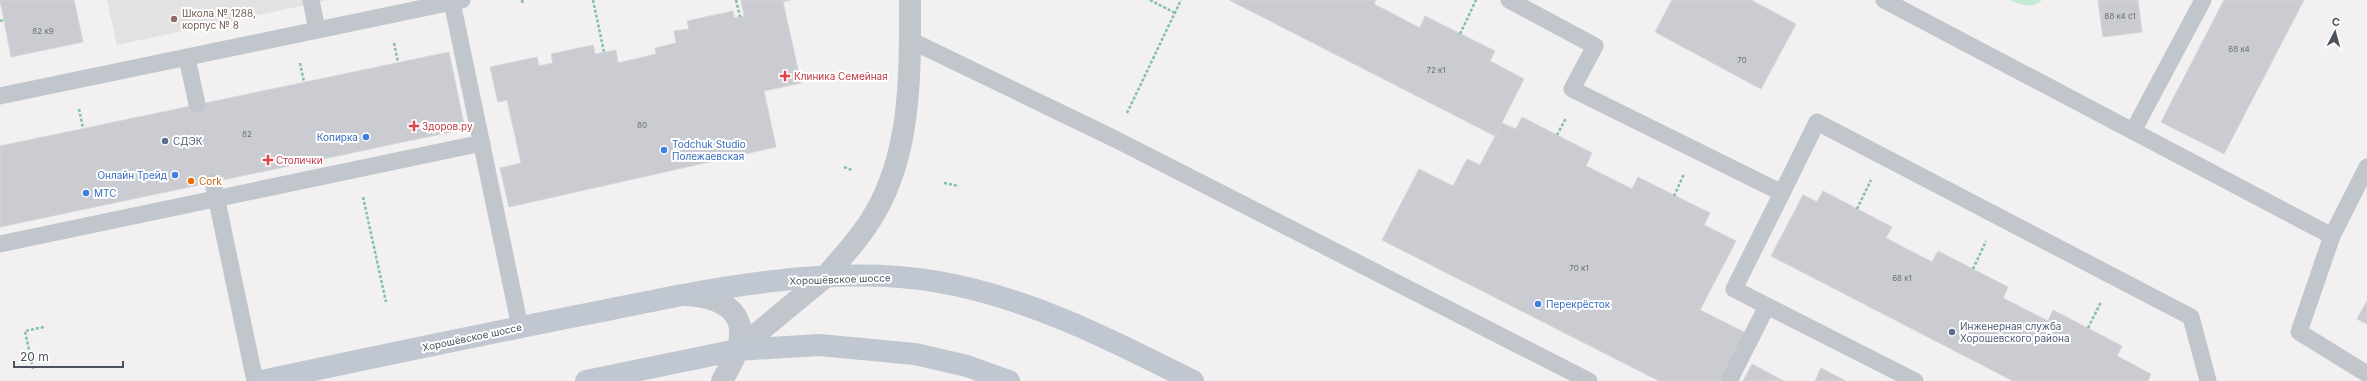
<svg xmlns="http://www.w3.org/2000/svg" width="2367" height="381" font-family="Inter,sans-serif">
<style>
.education{fill:#e3e1e1}
.green{fill:#c4ead4}
.building{fill:#cbccd1;stroke:#d4d6da}
.lines{fill:none;stroke-linecap:round;stroke-linejoin:round}
.path{stroke:#80c3a4;stroke-width:2.5;stroke-dasharray:3 2;stroke-linecap:butt}
.service{stroke:#c0c6cc;stroke-width:17}
.minor{stroke:#c0c6cc;stroke-width:22}
.tertiary{stroke:#c0c6cc;stroke-width:22}
.secondary{stroke:#c0c7d1;stroke-width:22}
.education-dot{fill:#8d6e63;stroke:#fff;stroke-width:1.5}
.health-dot{fill:#e0444e;stroke:#fff;stroke-width:1.5}
.shop-dot{fill:#3f7fe0;stroke:#fff;stroke-width:1.5}
.service-dot{fill:#5c6f8a;stroke:#fff;stroke-width:1.5}
.food-dot{fill:#e8710a;stroke:#fff;stroke-width:1.5}
.labels{text-anchor:middle;dominant-baseline:central;stroke-width:4;stroke-linejoin:round;paint-order:stroke}
.number-label{font-size:8px;fill:#6a7078}
.education-label{font-size:10px;fill:#785e54;stroke:#fff;text-anchor:start}
.health-label{font-size:10px;fill:#be3a42;stroke:#fff;text-anchor:start}
.shop-label{font-size:10px;fill:#366cbe;stroke:#fff;text-anchor:start}
.service-label{font-size:10px;fill:#4e5e75;stroke:#fff;text-anchor:start}
.food-label{font-size:10px;fill:#c56008;stroke:#fff;text-anchor:start}
.street-label{font-size:10px;fill:#4a525b;stroke:#fff}
</style>
<rect width="100%" height="100%" fill="#f2f0f0"/>
<path class="education" d="M107 0H329L117 45Z"/>
<path class="green" d="M2010 0H2042C2032 9 2021 5 2010 0Z"/>
<g class="building">
<path d="M0 0H74L83 42 11 57Z"/>
<path d="M741 0H790L783 2 801 83 764 91 776 147 509 207 500 168 521 163 507 100 498 102 490 67 537 57 539 66 553 63 551 54 593 45 595 54 616 50 618 63 656 54 655 48 676 43 674 31 689 29 687 21 733 11 734 18 744 16Z"/>
<path d="M1229 0H1376L1374 4 1420 28 1425 16 1495 51 1490 61 1524 79 1495 136Z"/>
<path d="M1672 0H1751L1796 24 1761 89 1655 32Z"/>
<path d="M2098 0H2138L2142 32 2103 37Z"/>
<path d="M2224 0H2304L2224 154 2161 122Z"/>
<path d="M449 52 465 129 0 227V146Z"/>
<path d="M1522 117 1592 153 1586 166 1632 189 1638 177 1710 213 1704 225 1736 241 1700 310 1746 333 1721 381H1659L1382 240 1419 169 1453 186 1467 159 1480 165 1502 123 1516 129Z"/>
<path d="M1823 191 1892 227 1886 238 1932 262 1938 251 2008 287 2003 298 2048 321 2053 310 2122 346 2117 356 2151 374 2148 381H2013L1771 256 1803 195 1817 202Z"/>
<path d="M2367 301V324L2357 319Z"/>
<path d="M1752 364 1784 381H1743Z"/>
<path d="M1821 368 1846 381H1815Z"/>
</g>
<g class="lines">
<g class="path">
<path d="M522 0 523 5"/>
<path d="M593 0 604 52"/>
<path d="M736 0 740 17"/>
<path d="M1150 0 1175 13"/>
<path d="M0 21 4 20"/>
<path d="M1460 34 1476 0"/>
<path d="M394 43 398 62"/>
<path d="M300 63 304 82"/>
<path d="M79 109 83 128"/>
<path d="M1127 113 1181 0"/>
<path d="M1557 135 1566 118"/>
<path d="M844 167 852 170"/>
<path d="M944 183 959 186"/>
<path d="M1674 196 1684 174"/>
<path d="M363 197 386 302"/>
<path d="M1857 209 1871 180"/>
<path d="M1973 269 1986 241"/>
<path d="M2088 328 2101 302"/>
<path d="M33 369 25 331 44 327"/>
</g>
<g class="service">
<path d="M311 0 317 30"/>
<path d="M1509 0 1595 46 1572 89 1782 193 1817 122 2191 317 2208 381"/>
<path d="M1884 0 2332 236 2367 167"/>
<path d="M452 2 520 327"/>
<path d="M910 40 1115 139 1589 381"/>
<path d="M187 58 197 104"/>
<path d="M0 96 462 0"/>
<path d="M2133 131 2203 0"/>
<path d="M213 182 255 381"/>
<path d="M2332 236 2299 332 2367 374"/>
<path d="M0 244 482 143"/>
<path d="M1767 306 1915 381"/>
<path d="M1729 381 1767 306 1734 289 1782 193"/>
</g>
<path class="minor" d="M824 278C842 257 861 237 875 213 912 149 910 72 910 0"/>
<g class="tertiary">
<path d="M687 295C719 297 751 311 737 350 734 361 727 371 722 381"/>
<path d="M737 350 824 278"/>
</g>
<g class="secondary">
<path d="M262 381C375 357 489 333 602 311 705 290 829 264 933 281 1026 296 1110 339 1193 381"/>
<path d="M586 381 737 350 819 345 915 354 967 366 1009 381"/>
</g>
</g>
<circle class="education-dot" cx="174" cy="19" r="4"/>
<g class="health-dot">
<path d="M783 70h4v4h4v4h-4v4h-4v-4h-4v-4h4z"/>
<path d="M412 120h4v4h4v4h-4v4h-4v-4h-4v-4h4z"/>
<path d="M266 154h4v4h4v4h-4v4h-4v-4h-4v-4h4z"/>
</g>
<g class="shop-dot">
<circle cx="366" cy="137" r="4"/>
<circle cx="664" cy="150" r="4"/>
<circle cx="175" cy="175" r="4"/>
<circle cx="86" cy="193" r="4"/>
<circle cx="1538" cy="304" r="4"/>
</g>
<g class="service-dot">
<circle cx="165" cy="141" r="4"/>
<circle cx="1952" cy="332" r="4"/>
</g>
<circle class="food-dot" cx="191" cy="181" r="4"/>
<g class="labels">
<g class="number-label">
<text x="2120" y="16">68 к4 с1</text>
<text x="43" y="31">82 к9</text>
<text x="2239" y="49">68 к4</text>
<text x="1742" y="60">70</text>
<text x="1436" y="70">72 к1</text>
<text x="642" y="125">80</text>
<text x="247" y="134">82</text>
<text x="1579" y="268">70 к1</text>
<text x="1902" y="278">68 к1</text>
</g>
<g class="education-label">
<text x="182" y="13">Школа № 1288,<tspan x="182" dy="12">корпус № 8</tspan></text>
</g>
<g class="health-label">
<text x="794" y="76">Клиника Семейная</text>
<text x="422" y="126">Здоров.ру</text>
<text x="276" y="160">Столички</text>
</g>
<g class="shop-label">
<text x="358" y="137" text-anchor="end">Копирка</text>
<text x="672" y="144">Todchuk Studio<tspan x="672" dy="12">Полежаевская</tspan></text>
<text x="167" y="175" text-anchor="end">Онлайн Трейд</text>
<text x="94" y="193">МТС</text>
<text x="1546" y="304">Перекрёсток</text>
</g>
<g class="service-label">
<text x="173" y="141">СДЭК</text>
<text x="1960" y="326">Инженерная служба<tspan x="1960" dy="12">Хорошевского района</tspan></text>
</g>
<g class="food-label">
<text x="199" y="181">Cork</text>
</g>
<g class="street-label">
<text transform="translate(840 279) rotate(-2)">Хорошёвское шоссе</text>
<text transform="translate(472 337) rotate(-12)">Хорошёвское шоссе</text>
</g>
</g>
<g transform="translate(2335 32) rotate(6)" stroke="#ffffff" stroke-width="3" paint-order="stroke">
<path d="M0-3L7 15L0 10L-7 15Z" fill="#4a525b"/>
<text y="-6" font-size="11" font-weight="bold" text-anchor="middle" fill="#4a525b">С</text>
</g>
<path d="M14 361v6h109v-6" fill="none" stroke="#4a525b" stroke-width="2"/>
<text x="20" y="361" font-size="12" fill="#4a525b" stroke="#ffffff" stroke-width="3" paint-order="stroke">20 m</text>
</svg>
